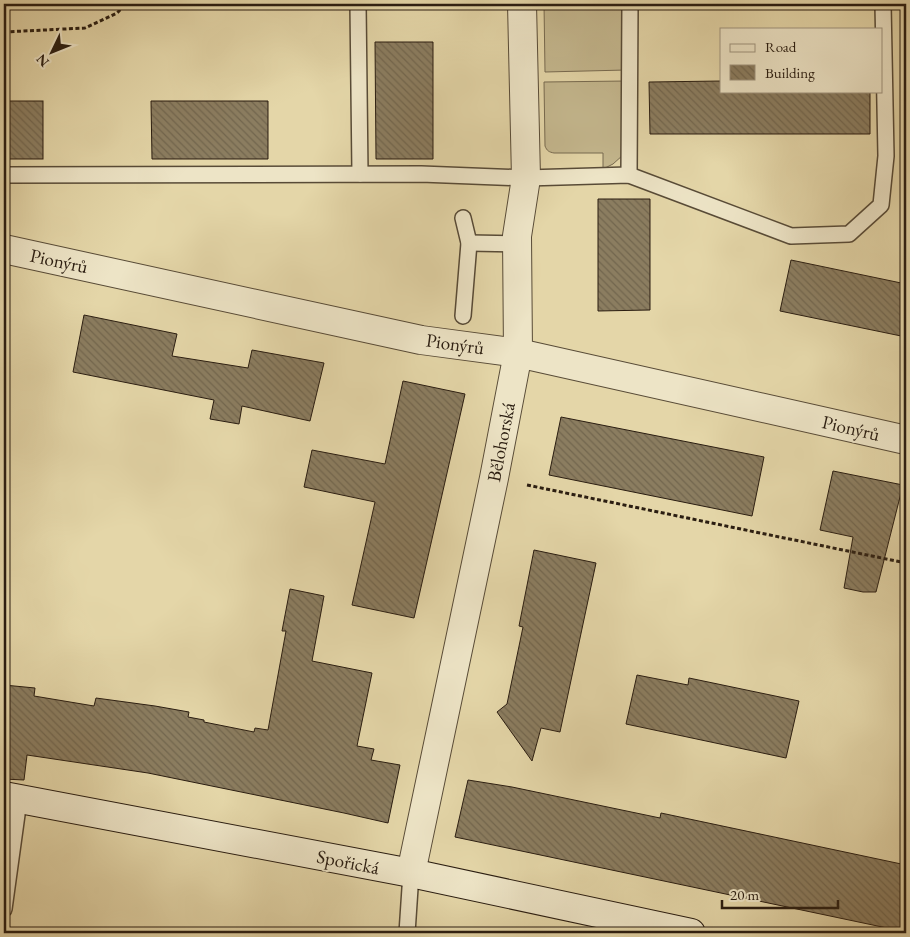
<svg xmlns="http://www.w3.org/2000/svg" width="910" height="937" font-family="'EB Garamond',serif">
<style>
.grass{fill:#c4b78e;stroke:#776a50}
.building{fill:url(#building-back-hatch);stroke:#2a1d11}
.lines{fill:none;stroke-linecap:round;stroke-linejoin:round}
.lane-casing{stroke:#584b37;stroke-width:18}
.street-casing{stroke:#584b37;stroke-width:30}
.secondary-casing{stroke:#2a1d11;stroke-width:30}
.path{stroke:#2a1d11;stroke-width:3;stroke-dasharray:4 2.5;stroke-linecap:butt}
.lane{stroke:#ede4c6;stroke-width:15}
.street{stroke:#ede4c6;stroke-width:28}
.secondary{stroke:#ede4c6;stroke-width:28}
.labels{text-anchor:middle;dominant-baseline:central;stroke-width:4;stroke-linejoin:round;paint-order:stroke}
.street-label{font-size:19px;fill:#2a1d11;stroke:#ede4c6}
</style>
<defs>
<pattern id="building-back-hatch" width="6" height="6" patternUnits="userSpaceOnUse" patternTransform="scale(1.25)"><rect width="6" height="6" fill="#8b7d60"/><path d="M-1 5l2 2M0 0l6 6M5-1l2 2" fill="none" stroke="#72664e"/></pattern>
</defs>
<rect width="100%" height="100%" fill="#e4d6a8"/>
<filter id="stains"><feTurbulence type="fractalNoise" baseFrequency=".004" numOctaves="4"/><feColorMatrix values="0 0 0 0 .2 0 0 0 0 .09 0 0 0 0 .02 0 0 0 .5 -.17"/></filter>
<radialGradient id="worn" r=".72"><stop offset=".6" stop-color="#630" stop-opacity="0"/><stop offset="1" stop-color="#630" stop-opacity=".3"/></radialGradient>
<g class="grass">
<path d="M544 4H625L626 70 545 72Z"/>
<path d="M626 81 623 155 613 164 603 169V153H554C549 152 547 151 545 146L544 82Z"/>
</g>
<g class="building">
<path d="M375 42H433V159H376Z"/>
<path d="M721 81V91H870V134H650L649 82Z"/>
<rect x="4" y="101" width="39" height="58"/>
<path d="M151 101H268V159H152Z"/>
<path d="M598 199H650V310L598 311Z"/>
<path d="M791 260 906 284V337L780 311Z"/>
<path d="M84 315 177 334 172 356 248 368 252 350 324 363 310 421 242 406 239 424 210 419 214 400 73 372Z"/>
<path d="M403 381 465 394 414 618 352 605 375 502 304 487 312 450 385 464Z"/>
<path d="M561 417 764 457 752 516 549 475Z"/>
<path d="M833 471 903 485 876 592H863L844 588 853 537 820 530Z"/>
<path d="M534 550 596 563 560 732 541 728 532 761 497 712 507 704 523 627 519 626Z"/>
<path d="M290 589 324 596 312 661 372 673 357 746 374 749 371 760 400 765 388 823 344 813 148 773 27 755 24 780 4 779V685L35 688 34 696 94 706 96 698 155 706 189 712 188 717 204 720V722L254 732 255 728 268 730 286 631H282Z"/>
<path d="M637 675 688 685 689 678 799 701 786 758 626 724Z"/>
<path d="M468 780 512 787 660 818 661 813 906 865V932L455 837Z"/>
</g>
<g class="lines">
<defs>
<g id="lane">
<path d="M358 4 360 174"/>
<path d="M4 175 421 174 526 178 629 175 791 236 849 234 881 205 886 156 883 4"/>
<path d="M629 175 630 4"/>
<path d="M469 243 518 244"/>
<path d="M463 316 469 243 463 218"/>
<path d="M4 909 19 800"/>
<path d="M407 933 411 873"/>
</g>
<g id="street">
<path d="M4 249 421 340 518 353 906 440"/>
<path d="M411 873 494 478 518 353 517 236 526 178 522 4"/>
</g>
<path id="secondary" d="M4 796 411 873 691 933"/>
</defs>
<use href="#lane" class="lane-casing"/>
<use href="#street" class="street-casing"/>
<use href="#secondary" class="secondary-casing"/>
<g class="path">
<path d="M4 32 85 28 117 13 126 4"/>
<path d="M527 485 906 563"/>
</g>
<use href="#lane" class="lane"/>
<use href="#street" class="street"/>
<use href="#secondary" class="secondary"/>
</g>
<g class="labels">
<g class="street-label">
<text transform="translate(59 261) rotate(12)">Pionýrů</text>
<text transform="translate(455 344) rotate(8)">Pionýrů</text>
<text transform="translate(851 428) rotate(13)">Pionýrů</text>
<text transform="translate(501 442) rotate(-79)">Bělohorská</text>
<text transform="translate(348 862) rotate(11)">Spořická</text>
</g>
</g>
<rect width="910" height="937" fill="none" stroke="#e4d6a8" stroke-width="20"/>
<rect x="5" y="5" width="900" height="927" fill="none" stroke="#2a1d11" stroke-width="2.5"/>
<rect x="10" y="10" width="890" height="917" fill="none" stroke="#2a1d11"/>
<rect x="720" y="28" width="162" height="65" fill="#ede4c6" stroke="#9f947e"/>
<rect x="730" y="44" width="25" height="8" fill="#ede4c6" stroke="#9f947e"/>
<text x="765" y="52" font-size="15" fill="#2a1d11">Road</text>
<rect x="730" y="65" width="25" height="15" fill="url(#building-back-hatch)" stroke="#9f947e"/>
<text x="765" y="78" font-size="15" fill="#2a1d11">Building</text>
<g transform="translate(52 52) rotate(227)" stroke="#ede4c6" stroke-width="4" paint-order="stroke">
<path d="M0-4L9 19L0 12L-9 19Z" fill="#2a1d11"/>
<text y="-8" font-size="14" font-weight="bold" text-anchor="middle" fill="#2a1d11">N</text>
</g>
<path d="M722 900v8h116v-8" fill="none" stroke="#2a1d11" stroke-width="2.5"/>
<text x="730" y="900" font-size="15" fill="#2a1d11" stroke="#ede4c6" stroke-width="4" paint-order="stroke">20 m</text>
<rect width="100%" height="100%" filter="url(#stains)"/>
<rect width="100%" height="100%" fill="url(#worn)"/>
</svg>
